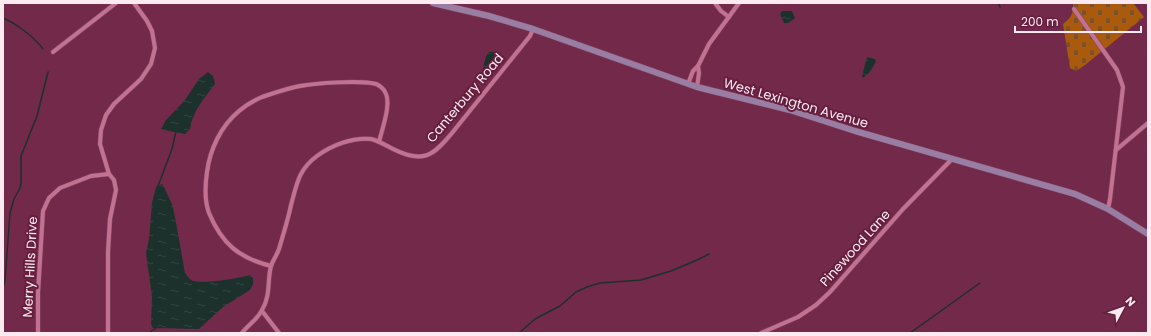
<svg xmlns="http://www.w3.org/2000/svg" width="1151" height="336" font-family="Poppins,sans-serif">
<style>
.cemetery{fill:url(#cemetery-stones)}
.water{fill:url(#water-ripples)}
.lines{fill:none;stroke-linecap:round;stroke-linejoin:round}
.stream{stroke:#1c312b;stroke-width:1.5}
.street-casing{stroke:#834966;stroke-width:5}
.secondary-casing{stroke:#834966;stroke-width:7}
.street{stroke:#c37191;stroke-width:4}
.secondary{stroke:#9a7da3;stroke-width:6}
.labels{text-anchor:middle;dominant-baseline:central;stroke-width:4;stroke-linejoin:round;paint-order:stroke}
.street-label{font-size:13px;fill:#fdeaf0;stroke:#661e3f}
</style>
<defs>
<pattern id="cemetery-stones" width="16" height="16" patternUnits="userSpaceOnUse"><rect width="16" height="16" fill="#aa5a0c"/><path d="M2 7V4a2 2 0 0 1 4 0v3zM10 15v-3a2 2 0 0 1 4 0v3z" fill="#7b502a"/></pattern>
<pattern id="water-ripples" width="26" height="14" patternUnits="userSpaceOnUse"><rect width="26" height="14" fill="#1c312b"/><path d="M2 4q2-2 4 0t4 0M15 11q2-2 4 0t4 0" fill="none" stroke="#334540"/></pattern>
</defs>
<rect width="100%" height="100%" fill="#73294a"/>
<path class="cemetery" d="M1073 3H1133L1144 17 1085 65 1076 71 1070 68 1063 24C1072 17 1073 14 1073 3Z"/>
<g class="water">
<path d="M782 11H792L795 18 788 23H784L780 14Z"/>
<path d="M489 52C495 51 500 52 504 58 499 66 497 72 486 71L483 68 486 56Z"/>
<path d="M867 57 875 59 876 62 869 73 863 78 862 76Z"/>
<path d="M208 72 213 76 215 84C205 97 192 112 190 129L185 134 169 131 161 129 166 120 185 100 199 79Z"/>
<path d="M161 184 163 185 172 204 175 217 185 273C187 275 189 279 191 280 199 285 241 278 250 275L253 278V284L250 290 223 307 199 329 153 328 151 324 152 297 146 253 149 239 152 203 156 187Z"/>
</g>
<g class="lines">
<g class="stream">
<path d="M998 3 1000 7"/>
<path d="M3 18C17 24 34 37 43 49"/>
<path d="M158 186 172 149 176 131"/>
<path d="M3 288 5 280 10 213 14 199 20 188 21 183V156L37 116 48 72"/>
<path d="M149 333 156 328"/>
<path d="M519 333 535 319 560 306 576 292 587 287 600 283 641 280 671 271 697 260 709 254"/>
<path d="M910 333 980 283"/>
</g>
<defs>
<g id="street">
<path d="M715 3 721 11 729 17"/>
<path d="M1074 9 1117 70 1123 87 1110 199 1108 209"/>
<path d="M53 52 116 3"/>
<path d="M688 84 693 71 698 66 709 44 739 3"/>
<path d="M697 87 699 73 698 66"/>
<path d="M1116 150 1148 123"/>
<path d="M271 266C239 258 222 244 209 213 204 200 205 186 207 172 210 149 221 126 239 111 245 106 255 100 262 97 274 93 288 88 300 86 316 83 361 80 376 84 379 85 384 89 385 92 392 103 382 129 379 142"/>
<path d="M262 311 279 333"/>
<path d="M38 333V293L43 211 49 198 60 188 91 176 109 174"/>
<path d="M108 333V252L110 219 116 190 114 180 109 174 100 144 101 130 106 115 114 104 141 79 151 64 155 48 152 31 147 21 134 3"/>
<path d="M242 333C248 325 258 319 262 310 271 295 267 281 271 266 273 260 277 255 279 249 283 235 288 220 291 205 297 184 298 170 317 156 332 145 353 137 371 139 379 141 387 146 393 149 423 164 433 156 452 133L530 36 533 29"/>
<path d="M761 333 798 317 816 305 830 292 903 209 952 159"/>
</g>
<path id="secondary" d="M433 3 489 16 533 29 697 87 790 110 855 131 1075 194 1108 209 1148 234"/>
</defs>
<use href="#street" class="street-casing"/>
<use href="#secondary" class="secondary-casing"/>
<use href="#street" class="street"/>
<use href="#secondary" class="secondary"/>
</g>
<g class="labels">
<g class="street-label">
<text transform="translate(465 98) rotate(-50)">Canterbury Road</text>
<text transform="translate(796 103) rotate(16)">West Lexington Avenue</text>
<text transform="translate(855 248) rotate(-48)">Pinewood Lane</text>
<text transform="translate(30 267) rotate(-87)">Merry Hills Drive</text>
</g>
</g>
<rect width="1151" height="336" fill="none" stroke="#fdeaf0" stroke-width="8"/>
<g transform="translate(1123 308) rotate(49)" stroke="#661e3f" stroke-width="3" paint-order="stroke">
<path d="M0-3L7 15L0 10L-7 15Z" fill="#fdeaf0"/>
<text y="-6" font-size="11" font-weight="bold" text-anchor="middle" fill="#fdeaf0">N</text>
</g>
<path d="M1015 26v6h126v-6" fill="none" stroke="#fdeaf0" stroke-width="2"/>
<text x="1021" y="26" font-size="12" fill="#fdeaf0" stroke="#661e3f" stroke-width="3" paint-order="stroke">200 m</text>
</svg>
